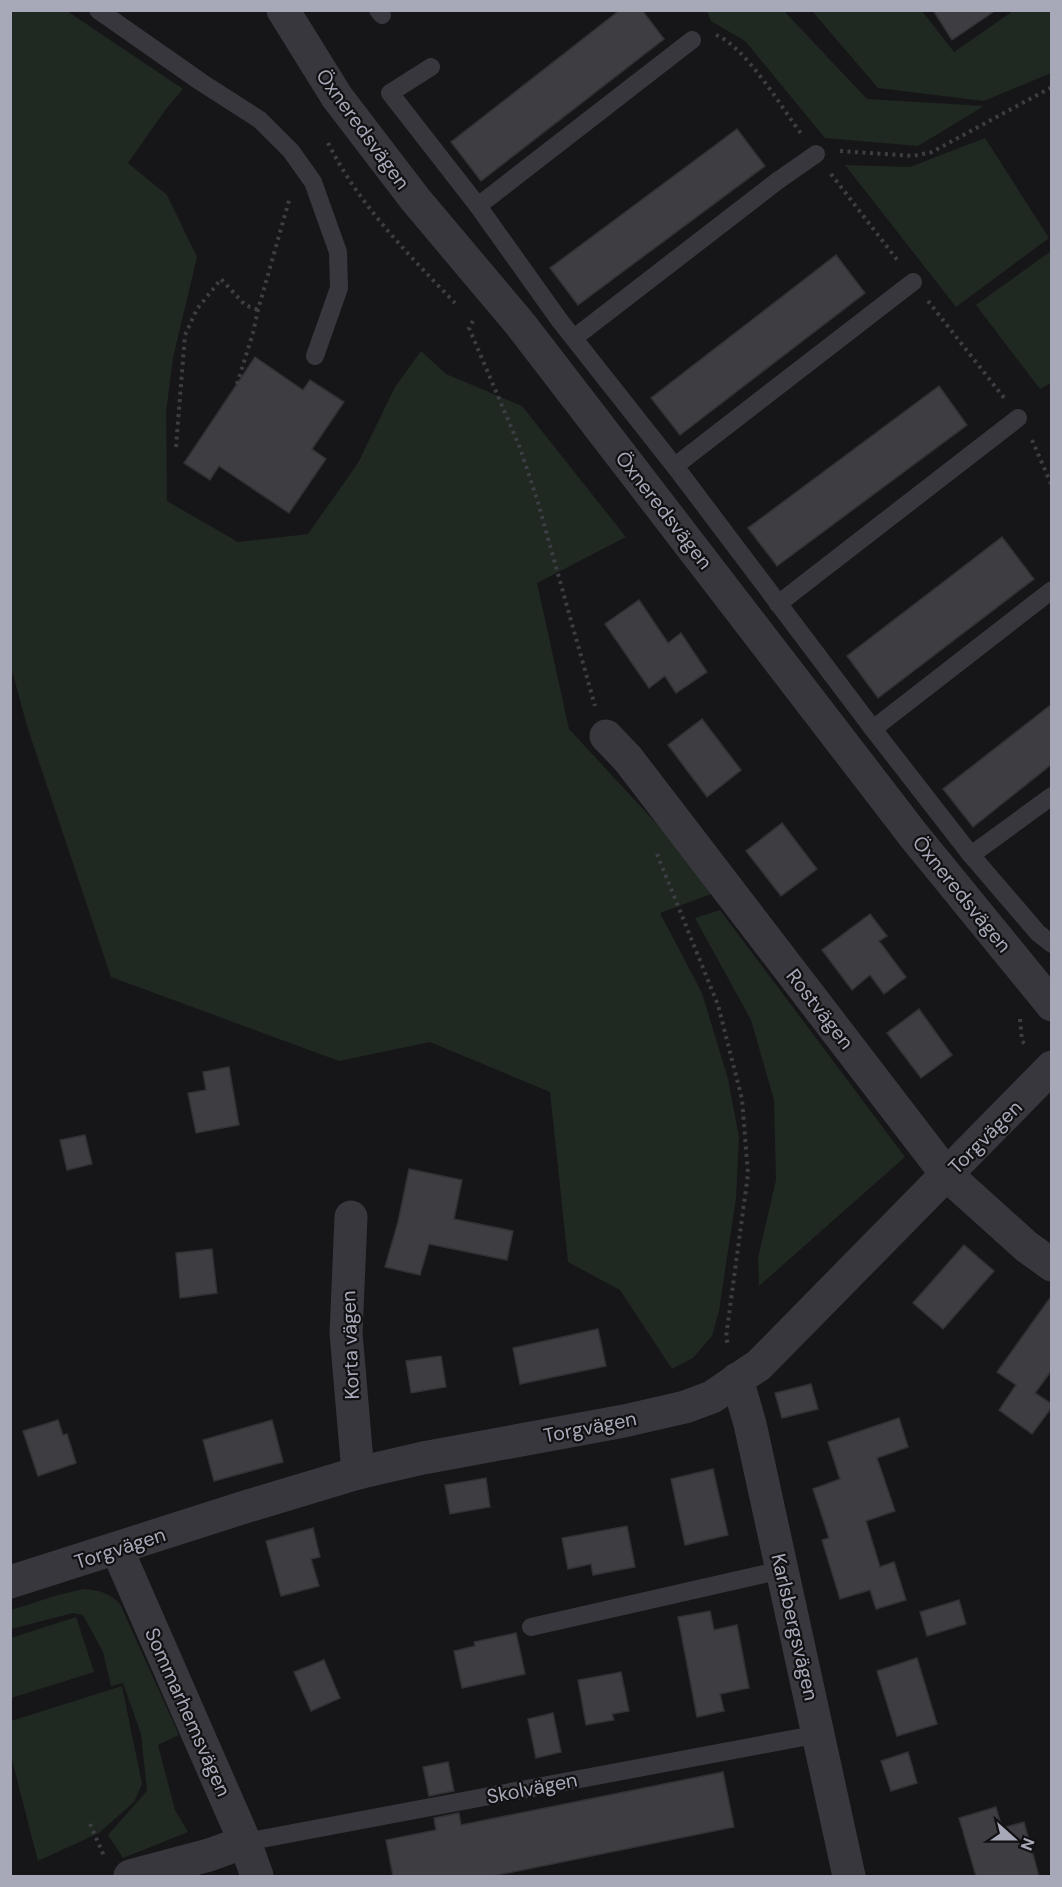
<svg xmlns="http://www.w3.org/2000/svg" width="1062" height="1887" font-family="'DM Sans',sans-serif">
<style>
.green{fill:#202822}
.building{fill:#3e3d42;stroke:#313034;stroke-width:1.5}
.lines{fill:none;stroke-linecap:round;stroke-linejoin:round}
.path{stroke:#3d3d44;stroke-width:4;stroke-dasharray:3 4.5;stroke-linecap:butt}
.service{stroke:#37373d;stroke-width:18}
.minor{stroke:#37373d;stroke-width:33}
.tertiary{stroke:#37373d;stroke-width:33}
.labels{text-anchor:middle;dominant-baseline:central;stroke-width:4.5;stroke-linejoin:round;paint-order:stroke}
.street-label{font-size:20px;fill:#a8a9b8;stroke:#111113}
</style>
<rect width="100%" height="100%" fill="#161618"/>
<g class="green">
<path d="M10 11H67L183 89 166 109 128 163 167 195 197 257 173 358 166 412 167 501 238 542 308 534 358 463 395 387 421 351 446 374 522 406 626 537 537 583 569 729 656 823 714 893 660 913 702 993 728 1079 739 1137 736 1198 719 1311 712 1336 693 1358 672 1369 620 1290 568 1262 550 1092 430 1042 339 1061 111 977 27 726 11 667Z"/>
<path d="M707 11H784L867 99 984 106 918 146 825 138 745 41 711 21Z"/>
<path d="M812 11H922L954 52 1013 11H1051V73L984 101 878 88Z"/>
<path d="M985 138 1049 238 956 307 845 165 910 167Z"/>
<path d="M1051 251V383L1040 389 976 305Z"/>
<path d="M720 910 905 1157 759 1286 758 1258 776 1180 774 1100 751 1020 695 918Z"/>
<path d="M84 1589C98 1590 110 1593 120 1604L179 1735 158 1745 175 1810 188 1832 123 1858 108 1835 147 1791 141 1734 123 1683 111 1686 103 1652 83 1615 73 1613 11 1629V1610L58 1595Z"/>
<path d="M76 1617 94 1672 11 1698V1638Z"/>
<path d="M122 1686 142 1784 134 1802 99 1833 38 1861 11 1756V1721Z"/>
</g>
<g class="building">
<path d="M620 10H642L664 39 481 181 451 142Z"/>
<path d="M933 10H996L952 40Z"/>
<path d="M737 129 765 166 578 305 550 268Z"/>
<path d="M836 255 865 293 680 435 651 398Z"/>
<path d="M255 357 303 390 310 380 344 402 312 449 326 459 289 513 219 466 210 480 184 463Z"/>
<path d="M939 386 967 425 777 566 748 528Z"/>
<path d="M1002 537 1034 579 878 698 847 656Z"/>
<path d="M639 600 668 643 681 633 707 672 676 693 665 676 649 688 605 624Z"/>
<path d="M1052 704V764L973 827 943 789Z"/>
<path d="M702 719 741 770 707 797 668 745Z"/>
<path d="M782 823 817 869 781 896 746 851Z"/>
<path d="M870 914 887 936 879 941 906 977 884 994 870 975 852 990 822 950Z"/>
<path d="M919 1009 952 1055 921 1078 887 1033Z"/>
<path d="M229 1067 239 1125 196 1133 188 1093 206 1090 203 1072Z"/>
<path d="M85 1135 92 1164 67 1170 60 1140Z"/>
<path d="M409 1169 462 1180 454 1219 513 1231 507 1260 429 1244 420 1275 385 1267 398 1222Z"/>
<path d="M964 1245 994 1271 943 1329 913 1303Z"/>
<path d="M212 1249 217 1293 180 1298 176 1253Z"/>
<path d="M1052 1295V1370L1035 1393 1052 1404V1407L1032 1434 999 1410 1016 1385 997 1372Z"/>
<path d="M598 1329 606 1366 520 1384 513 1348Z"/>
<path d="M441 1356 446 1387 411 1393 406 1361Z"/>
<path d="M811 1384 818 1409 782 1418 775 1393Z"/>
<path d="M899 1418 908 1447 877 1458 895 1511 866 1521 880 1567 894 1562 906 1600 876 1609 870 1590 840 1599 822 1540 829 1538 813 1489 840 1479 828 1442Z"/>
<path d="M58 1420 63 1435 67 1434 76 1463 38 1476 23 1431Z"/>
<path d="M272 1420 283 1462 214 1481 203 1440Z"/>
<path d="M713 1469 728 1535 685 1545 671 1479Z"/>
<path d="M486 1478 490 1507 450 1514 445 1485Z"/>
<path d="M627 1526 635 1567 593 1575 591 1564 568 1569 562 1538Z"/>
<path d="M313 1528 320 1557 311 1559 319 1586 281 1596 266 1541Z"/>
<path d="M959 1600 966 1624 927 1636 920 1612Z"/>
<path d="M710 1611 714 1630 737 1625 749 1688 720 1694 724 1711 697 1717 678 1617Z"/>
<path d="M516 1633 525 1674 462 1688 454 1651 475 1646 474 1642Z"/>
<path d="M917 1658 937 1724 897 1736 877 1671Z"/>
<path d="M324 1660 340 1698 311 1711 294 1672Z"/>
<path d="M621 1672 629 1711 612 1714 614 1720 586 1725 578 1680Z"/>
<path d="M553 1713 561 1752 536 1758 528 1719Z"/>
<path d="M908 1752 917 1783 891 1791 881 1761Z"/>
<path d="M448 1762 454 1791 429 1796 423 1767Z"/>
<path d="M723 1772 734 1827 493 1876H393L386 1840 436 1830 434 1818 459 1813 461 1825Z"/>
<path d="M996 1807 1002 1828 1024 1822 1039 1876H976L959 1818Z"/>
</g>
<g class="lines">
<g class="path">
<path d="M716 35C745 46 782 108 802 135"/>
<path d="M328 143C359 205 407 253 455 303"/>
<path d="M840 151 913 156 932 152 1052 87"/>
<path d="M831 174 898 261"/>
<path d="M928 301 1005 399"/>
<path d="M473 321 469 328 520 448 537 499 595 706"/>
<path d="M237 384 253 333 258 310 290 197"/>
<path d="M1032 440 1052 486"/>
<path d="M176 447 185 335 197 309 221 279 245 305 258 310"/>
<path d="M657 854 718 1005 742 1099 748 1174 726 1337 728 1345"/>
<path d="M1020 1019 1022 1041 1027 1046"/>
<path d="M90 1824 104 1856"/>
</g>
<g class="service">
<path d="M98 10 201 82 260 120 291 151 313 182 338 252 339 288 315 356"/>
<path d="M378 10 382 15"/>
<path d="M431 67 390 93 478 206 560 321 680 473 873 729 971 855 1038 933 1052 944"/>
<path d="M478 206 692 40"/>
<path d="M574 338 776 182 816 154"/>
<path d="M675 466 913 282"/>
<path d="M778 604 1018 418"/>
<path d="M873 729 1052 590"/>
<path d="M971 855 1052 796"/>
<path d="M531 1627 782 1570"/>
<path d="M245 1842 819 1734"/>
</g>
<g class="minor">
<path d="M606 736 628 759 947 1175 1027 1247 1052 1265"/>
<path d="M351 1217 346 1333 358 1473"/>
<path d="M737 1379 750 1424 849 1876"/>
<path d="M117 1549 245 1842 257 1876"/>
<path d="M10 1582 248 1506 358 1473 423 1458 624 1421 685 1407 712 1397 759 1365 1052 1067"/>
<path d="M130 1876 209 1855 245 1842"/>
</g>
<path class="tertiary" d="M283 10 337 97 415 199 521 325 914 836 1052 1005"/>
</g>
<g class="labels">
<g class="street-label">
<text transform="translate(363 129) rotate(54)">Öxneredsvägen</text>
<text transform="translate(664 510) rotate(52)">Öxneredsvägen</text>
<text transform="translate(962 894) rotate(51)">Öxneredsvägen</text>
<text transform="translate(820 1009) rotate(52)">Rostvägen</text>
<text transform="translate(985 1137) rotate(-45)">Torgvägen</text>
<text transform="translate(350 1345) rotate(-92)">Korta vägen</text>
<text transform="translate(590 1427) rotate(-11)">Torgvägen</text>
<text transform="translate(120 1548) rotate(-18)">Torgvägen</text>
<text transform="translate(795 1627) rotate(77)">Karlsbergsvägen</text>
<text transform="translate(188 1712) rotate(66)">Sommarhemsvägen</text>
<text transform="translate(532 1788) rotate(-11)">Skolvägen</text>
</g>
</g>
<rect width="1062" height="1887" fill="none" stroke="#a8a9b8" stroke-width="24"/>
<g transform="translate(1014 1839) rotate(111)" stroke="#111113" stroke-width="4.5" paint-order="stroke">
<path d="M0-4.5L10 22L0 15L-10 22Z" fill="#a8a9b8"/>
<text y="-9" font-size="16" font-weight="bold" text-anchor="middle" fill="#a8a9b8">N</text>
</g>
</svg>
